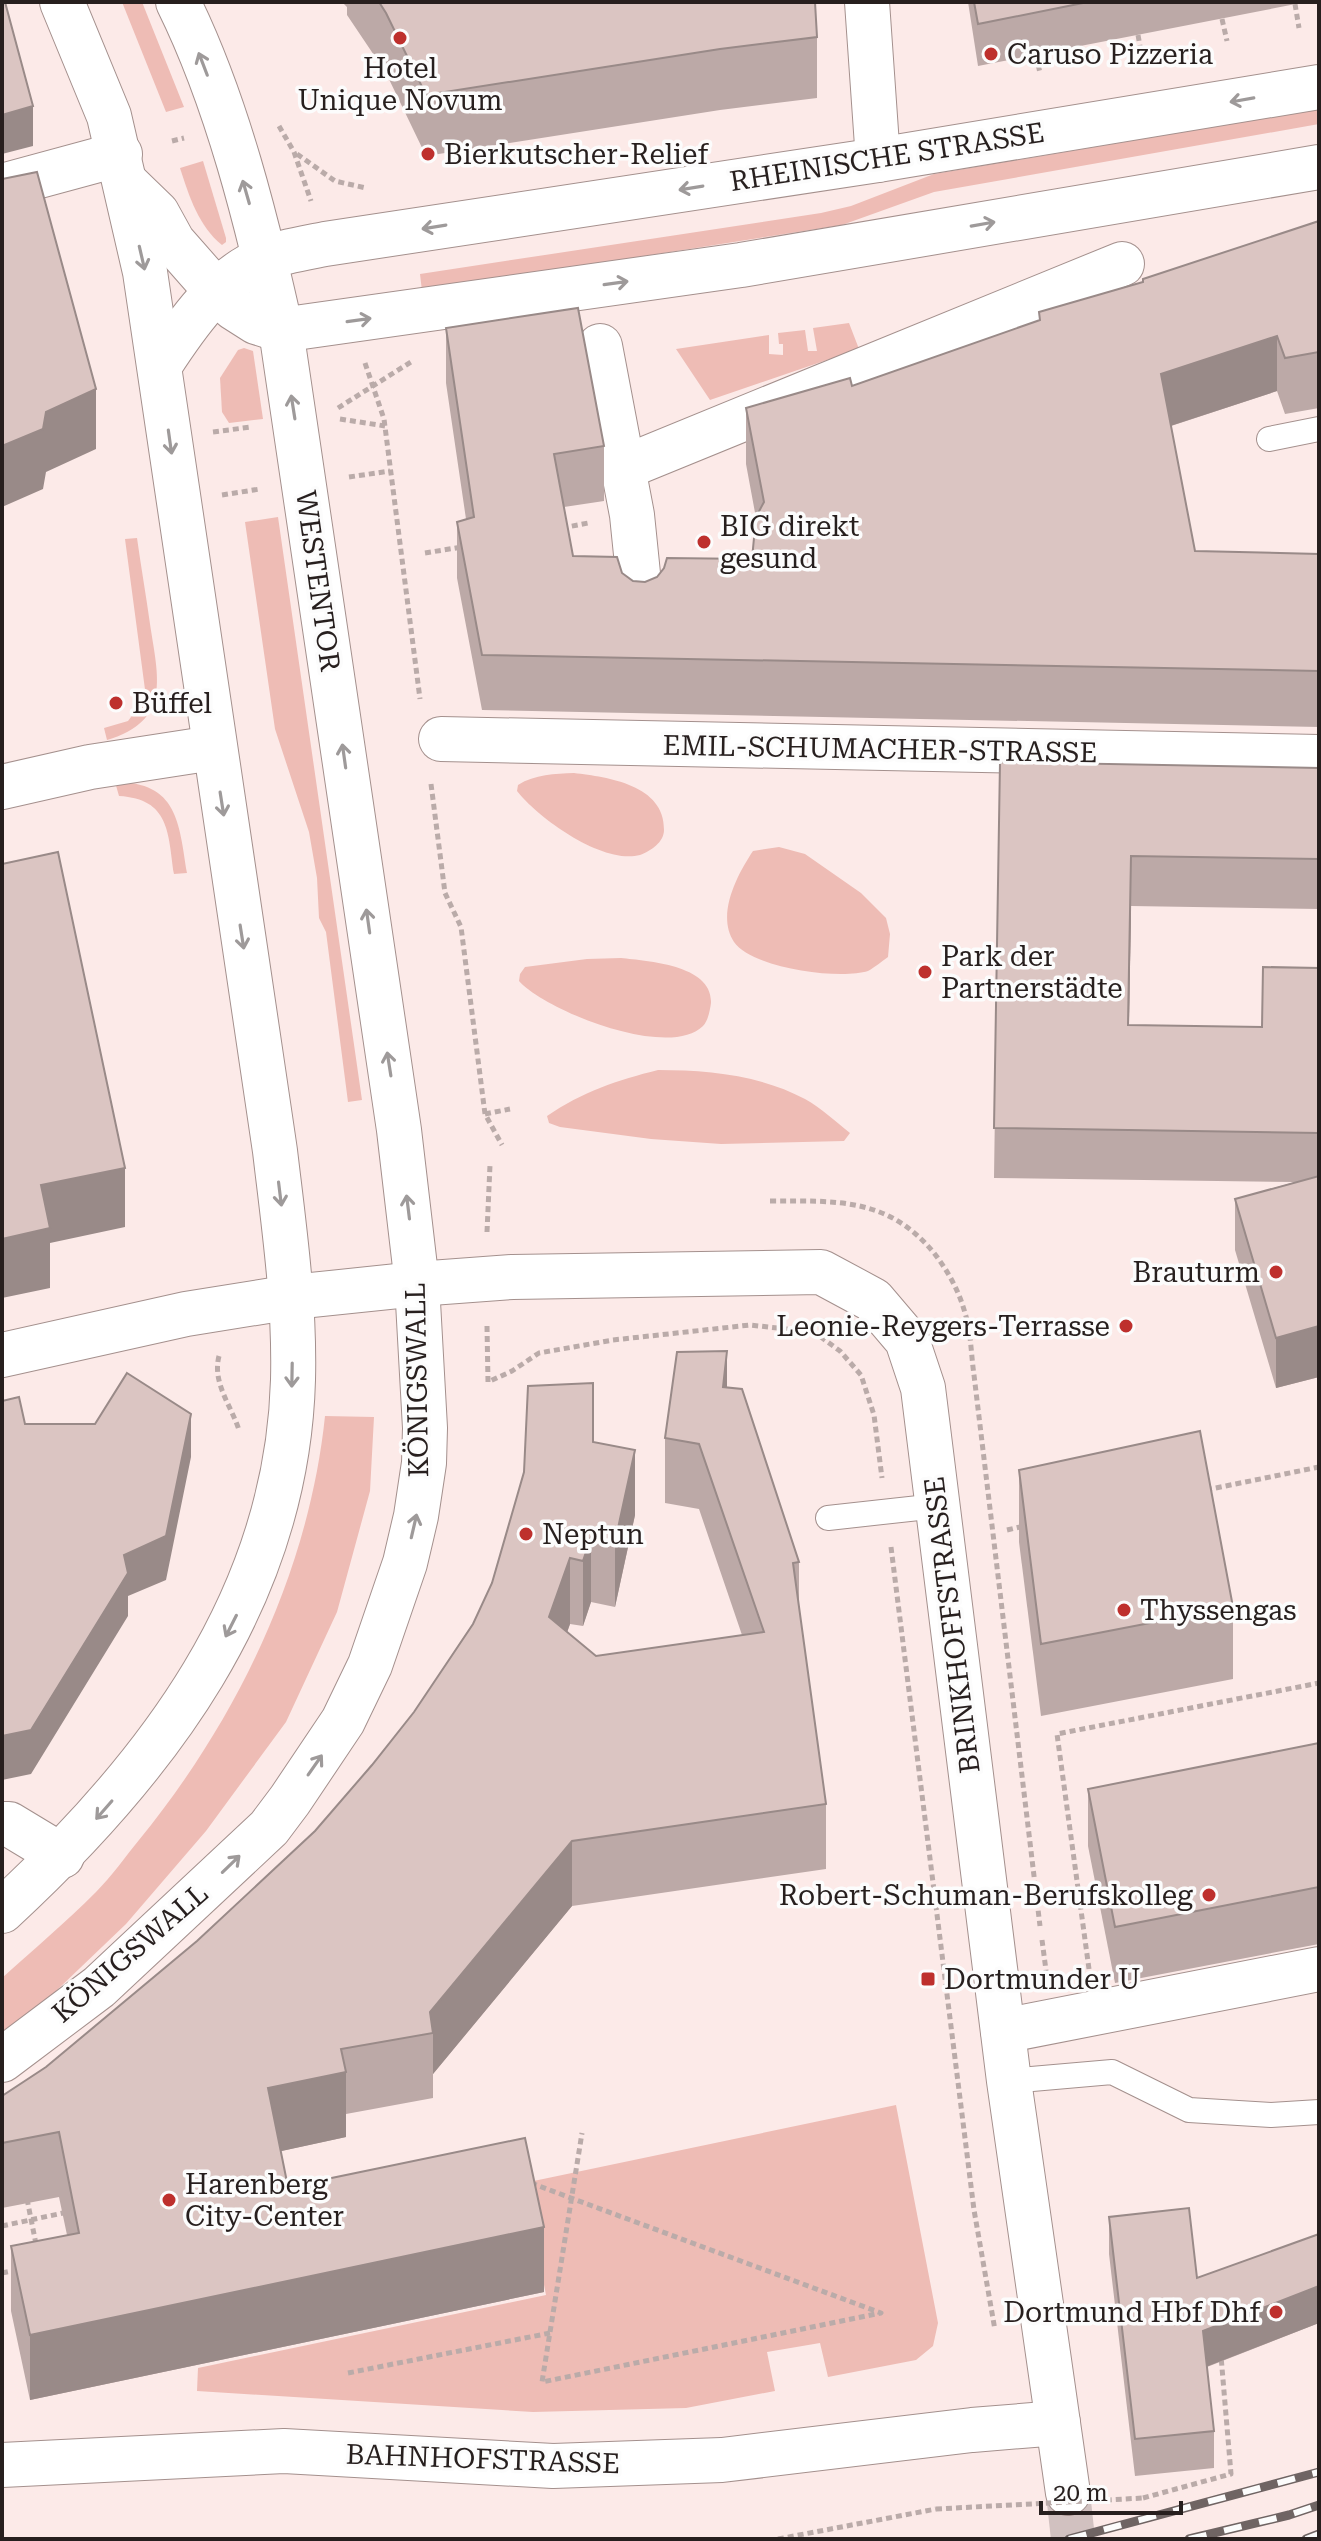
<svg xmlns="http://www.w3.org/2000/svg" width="1321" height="2541" font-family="'Roboto Serif',serif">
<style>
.green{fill:#eebcb5}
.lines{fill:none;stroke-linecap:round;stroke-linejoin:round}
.secondary-tunnel{stroke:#d1c1c0;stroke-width:44;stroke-dasharray:44 22;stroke-linecap:butt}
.lane-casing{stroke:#a4908d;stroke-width:26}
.street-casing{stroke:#a4908d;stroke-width:46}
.secondary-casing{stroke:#a4908d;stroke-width:46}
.primary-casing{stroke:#a4908d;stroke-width:46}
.path{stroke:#baaba9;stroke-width:5;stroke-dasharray:6 4;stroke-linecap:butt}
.lane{stroke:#fff;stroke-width:24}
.street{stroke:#fff;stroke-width:44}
.secondary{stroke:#fff;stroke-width:44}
.primary{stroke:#fff;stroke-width:44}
.rail-casing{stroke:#6f6463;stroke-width:9}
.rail{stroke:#fcfcfc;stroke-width:6;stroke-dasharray:18;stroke-linecap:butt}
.path-bridge{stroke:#baaba9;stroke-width:5;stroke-dasharray:6 4;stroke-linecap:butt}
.wall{fill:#bca9a7}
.shaded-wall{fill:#998a88}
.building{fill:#dbc5c2;stroke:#998a88;stroke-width:2}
.oneway{stroke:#9e9a9a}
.poi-dot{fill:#be302d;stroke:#fcfcfc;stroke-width:3}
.labels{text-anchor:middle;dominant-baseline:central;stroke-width:7;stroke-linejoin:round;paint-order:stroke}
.poi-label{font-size:28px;fill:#271f1e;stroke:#fcfcfc;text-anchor:start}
.street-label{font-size:28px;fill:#271f1e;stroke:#fcfcfc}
</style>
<rect width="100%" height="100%" fill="#fceae8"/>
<g class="green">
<path d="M122 2H142L184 107 166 112Z"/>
<path d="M1319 109V124L934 192 842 225 422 291 420 274 821 213 851 206 934 174Z"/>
<path d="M203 161 226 238V242L222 245C199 227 189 196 180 168Z"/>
<path d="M849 323 859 349 710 400 676 349 769 335V354L783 355V344H779L778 333 805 330 808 351H817L813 328Z"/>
<path d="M244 348 253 351 263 419 229 423 222 412 220 378 238 350Z"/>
<path d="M278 517 362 1100 348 1102 326 932 319 918 317 878 309 832 275 729 245 522Z"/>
<path d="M137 538C141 567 146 595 150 624 158 677 172 721 107 740L104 728 128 721 146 697 125 539Z"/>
<path d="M574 773C608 777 665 785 664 830 664 842 651 851 640 855 603 865 538 818 517 791L518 785C535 774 555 774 574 773Z"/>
<path d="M115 782C178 782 179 823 187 873L174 874C168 833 170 799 119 796Z"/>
<path d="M779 847 805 854 861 893 886 918 890 934 888 957C882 961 874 968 868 971 839 980 752 968 734 942 716 915 737 875 753 851Z"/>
<path d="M621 958C648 961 713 965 711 1003 710 1010 708 1021 703 1026 669 1060 546 1011 519 981L520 974 525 967 587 959Z"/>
<path d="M658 1070C708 1070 760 1075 805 1099 821 1108 836 1122 850 1133L844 1141 721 1144 651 1139 560 1127 549 1123 547 1116C582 1092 618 1080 658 1070Z"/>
<path d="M325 1416 374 1417 370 1491 337 1612 286 1722 206 1831 126 1924 33 2013 2 2035V1978C33 1950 66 1922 96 1892 112 1876 125 1857 139 1840 237 1720 309 1571 325 1416Z"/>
<path d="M896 2105 938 2323 933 2346 916 2360 828 2377 820 2343 767 2352 775 2391 686 2408 533 2412 197 2391 198 2368 546 2295 524 2183Z"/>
</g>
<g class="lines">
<path class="secondary-tunnel" d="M1068 2493 1073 2539"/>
<defs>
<g id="lane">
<path d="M1269 439 1319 429"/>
<path d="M828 1518 937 1506"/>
<path d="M1009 2081 1112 2072 1189 2110 1271 2115 1319 2112"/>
</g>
<g id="street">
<path d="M867 2 878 160"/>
<path d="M2 186 120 154"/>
<path d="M600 346 632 515 642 613"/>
<path d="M623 468 1122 264"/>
<path d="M441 739 1319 757"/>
<path d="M2 787 90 767 213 748"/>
<path d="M2 1355 186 1314 292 1297 417 1284"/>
<path d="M2 1824H9L62 1856"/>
<path d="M1003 2031 1319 1969"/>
<path d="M2 2465 284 2451 553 2466 722 2460 972 2430 1058 2423"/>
</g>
<g id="secondary">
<path d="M125 182 157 213 173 242 217 292 234 308 256 322 281 330 741 265 1319 167"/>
<path d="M160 365C186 325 219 277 264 259 283 251 305 248 325 244L878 160 1319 87"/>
<path d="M417 1284 512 1277 821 1272 873 1300 907 1340 923 1388 1009 2081 1068 2493"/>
</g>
<g id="primary">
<path d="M2 1911C156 1769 287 1599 293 1380 295 1303 284 1227 275 1151L145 272 109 116 62 2"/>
<path d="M2 2060 99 1987 269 1828 290 1800 343 1721 370 1665 405 1563 416 1516 424 1463 425 1428 417 1284 399 1130 281 330C257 222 227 101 178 2"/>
</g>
</defs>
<use href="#lane" class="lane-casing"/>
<use href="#street" class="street-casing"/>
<use href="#secondary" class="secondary-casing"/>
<use href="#primary" class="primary-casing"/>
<g class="path">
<path d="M1295 4 1299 28"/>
<path d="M1222 19 1227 41"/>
<path d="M1138 35 1142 57"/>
<path d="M1036 55 1040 73"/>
<path d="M279 126 294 152 311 201"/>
<path d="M172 141 184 138"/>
<path d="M297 154 335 181 366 188"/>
<path d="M365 363 384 419 420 699"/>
<path d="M338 408 414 360"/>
<path d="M340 419 385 426"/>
<path d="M213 432 251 427"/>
<path d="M349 477 390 471"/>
<path d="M222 495 260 489"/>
<path d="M562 528 588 523"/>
<path d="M425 553 462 547"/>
<path d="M431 784 445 893 461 927 485 1114 502 1145"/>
<path d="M485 1114 510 1109"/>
<path d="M770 1201C836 1201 888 1197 934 1253 948 1271 959 1291 965 1313 971 1332 971 1354 974 1375L1040 1926"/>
<path d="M487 1232 490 1165"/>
<path d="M487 1326 488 1382 512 1371 539 1353 613 1340 750 1325 814 1332 840 1351 861 1375 874 1415 882 1478"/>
<path d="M219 1356C212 1383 231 1405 239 1430"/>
<path d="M1206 1490 1319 1467"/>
<path d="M1007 1530 1024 1526"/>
<path d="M891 1547 974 2210 995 2330"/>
<path d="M1042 1940 1047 1978"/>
<path d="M1089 1969 1057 1734 1319 1683"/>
<path d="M531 2183 571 2198 881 2313 542 2382 582 2133"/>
<path d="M27 2199 36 2244"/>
<path d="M2 2226 63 2213"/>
<path d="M2 2273 16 2270"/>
<path d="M348 2373 550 2333"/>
<path d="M1143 2498 1231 2474 1221 2356"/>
<path d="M778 2539 936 2509"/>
</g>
<use href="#lane" class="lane"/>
<use href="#street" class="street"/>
<use href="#secondary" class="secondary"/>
<use href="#primary" class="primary"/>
<defs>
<g id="rail">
<path d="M1069 2539 1319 2472"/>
<path d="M1189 2539 1289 2515 1319 2505"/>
<path d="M1306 2539 1319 2534"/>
</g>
</defs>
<use href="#rail" class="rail-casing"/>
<use href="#rail" class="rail"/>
<path class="path-bridge" d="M936 2509 1143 2498"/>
</g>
<g class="wall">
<path d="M342 2H815L817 37V98L720 110 426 156 386 73 347 15V7Z"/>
<path d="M968 2H1306L978 66Z"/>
<path d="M1319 221V408L1285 414 1277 391 1171 426 1195 551 1319 554V727L482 710 457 578V522L466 519 446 383V328L604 446V501L564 507 573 556 622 573 633 581 645 582 752 559 756 518 746 464V408L852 386 1039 321V312L1143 282Z"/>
<path d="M1000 762 1319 768V909L1131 906 1129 1025 1262 1027 1319 968V1377L1276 1388 1235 1250V1199L1295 1182 994 1178Z"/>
<path d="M727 1388 799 1562V1609L826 1804V1869L572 1906 433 2074V2098L346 2114V2137L281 2151 288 2187 544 2292 30 2400 11 2311V2246L67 2235 59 2197 2 2208V2096L46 2067 197 1941 315 1831 372 1765 414 1712 593 1442 635 1515 615 1607 591 1602 583 1626 570 1624 567 1632 596 1656 742 1635 699 1509 665 1503V1438Z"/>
<path d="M1019 1470 1233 1607V1679L1041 1716 1019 1542Z"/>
<path d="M1319 1743V1944L1115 1983 1088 1846V1789Z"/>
<path d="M1109 2217 1197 2278 1319 2234V2323L1207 2367 1214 2431V2468L1135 2476 1109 2254Z"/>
</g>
<g class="shaded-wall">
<path d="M33 106V146L2 154V115Z"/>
<path d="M1277 336V391L1161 429V374Z"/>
<path d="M96 389V449L46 472 43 489 2 507V446L46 412Z"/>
<path d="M1131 856V906L1128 1075V1025Z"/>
<path d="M125 1168V1227L50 1243V1288L2 1298V1239L41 1185Z"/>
<path d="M1319 1326V1377L1276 1388V1338Z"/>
<path d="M727 1351V1417L723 1387Z"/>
<path d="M191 1414V1457L166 1580 128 1596V1616L31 1774 2 1780V1736L124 1555Z"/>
<path d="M635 1450V1515L615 1607V1542Z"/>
<path d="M591 1537V1602L583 1626V1561Z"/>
<path d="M570 1558V1624L549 1683V1617Z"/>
<path d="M572 1841V1906L433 2074V2033L430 2012Z"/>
<path d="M346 2072V2137L268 2154V2088Z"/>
<path d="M544 2227V2292L30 2400V2335Z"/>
<path d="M1319 2286V2323L1203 2368V2331Z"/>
</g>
<g class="building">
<path d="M2 2H5L33 106 2 115Z"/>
<path d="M379 2H815L817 37 720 49 426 95 386 13Z"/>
<path d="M974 2H1088L978 24Z"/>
<path d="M37 172 96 389 46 412 43 429 2 446V179Z"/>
<path d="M1319 221V352L1285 358 1277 336 1161 374 1195 551 1319 554V671L482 655 457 522 474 517 446 328 578 308 604 446 554 454 573 556 617 557 622 573 633 581 645 582 657 577 664 568 667 558 752 559 756 517 764 502 746 408 850 378 852 386 1040 320 1039 312 1143 282V279Z"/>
<path d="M1000 762 1319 768V859L1131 856 1128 1025 1262 1027 1263 967 1319 968V1133L994 1128Z"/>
<path d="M58 852 125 1168 41 1185 50 1228 2 1239V864Z"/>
<path d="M1319 1176V1326L1276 1338 1235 1199Z"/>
<path d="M727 1351 723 1387 742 1389 799 1562 793 1563 826 1804 572 1841 430 2012 433 2033 341 2049 346 2072 268 2088 288 2187 525 2138 544 2227 30 2335 11 2246 79 2233 59 2132 2 2143V2096L46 2067 197 1941 315 1831 372 1765 414 1712 473 1624 492 1583 524 1472 528 1386 593 1383V1442L635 1450 615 1542 591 1537 583 1561 570 1558 549 1617 596 1656 764 1632 699 1444 665 1438 677 1352Z"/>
<path d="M127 1373 191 1414 166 1536 124 1555 128 1573 31 1730 2 1736V1401L19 1397 25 1424H95Z"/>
<path d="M1200 1431 1233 1607 1041 1644 1019 1470Z"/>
<path d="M1319 1743V1887L1115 1927 1088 1789Z"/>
<path d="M1189 2208 1197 2278 1319 2234V2286L1203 2331 1214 2431 1135 2439 1109 2217Z"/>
</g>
<defs><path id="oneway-shaft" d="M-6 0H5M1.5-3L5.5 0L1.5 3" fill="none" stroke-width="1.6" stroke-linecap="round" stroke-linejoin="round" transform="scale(2)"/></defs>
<g class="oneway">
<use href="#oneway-shaft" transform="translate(203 64) rotate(-111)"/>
<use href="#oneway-shaft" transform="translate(1242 100) rotate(170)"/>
<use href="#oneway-shaft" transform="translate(691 188) rotate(171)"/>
<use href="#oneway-shaft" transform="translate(246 192) rotate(-106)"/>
<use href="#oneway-shaft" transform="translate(983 224) rotate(-10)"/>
<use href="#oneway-shaft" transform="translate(434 227) rotate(171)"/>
<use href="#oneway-shaft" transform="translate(142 258) rotate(77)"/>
<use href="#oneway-shaft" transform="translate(616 283) rotate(-8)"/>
<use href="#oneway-shaft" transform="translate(359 320) rotate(-8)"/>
<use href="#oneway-shaft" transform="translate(293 407) rotate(-99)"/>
<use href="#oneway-shaft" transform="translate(170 442) rotate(82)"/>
<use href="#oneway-shaft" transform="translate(344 756) rotate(-98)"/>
<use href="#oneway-shaft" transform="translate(222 804) rotate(81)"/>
<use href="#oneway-shaft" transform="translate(368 921) rotate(-98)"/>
<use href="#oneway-shaft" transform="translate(242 937) rotate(81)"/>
<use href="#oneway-shaft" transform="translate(389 1064) rotate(-99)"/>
<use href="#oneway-shaft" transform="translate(280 1194) rotate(83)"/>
<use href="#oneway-shaft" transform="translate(408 1207) rotate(-97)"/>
<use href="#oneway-shaft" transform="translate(292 1375) rotate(91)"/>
<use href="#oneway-shaft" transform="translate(414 1526) rotate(-77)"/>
<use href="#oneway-shaft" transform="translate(231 1626) rotate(117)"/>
<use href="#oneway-shaft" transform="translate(315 1765) rotate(-55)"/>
<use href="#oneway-shaft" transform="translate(104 1810) rotate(131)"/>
<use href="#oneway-shaft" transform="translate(231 1864) rotate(-44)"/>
</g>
<g class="poi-dot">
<circle cx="400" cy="38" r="8"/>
<circle cx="991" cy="54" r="8"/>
<circle cx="428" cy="154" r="8"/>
<circle cx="704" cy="542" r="8"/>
<circle cx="116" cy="703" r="8"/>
<circle cx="925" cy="972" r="8"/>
<circle cx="1276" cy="1272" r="8"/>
<circle cx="1126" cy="1326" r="8"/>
<circle cx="526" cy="1534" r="8"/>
<circle cx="1124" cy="1610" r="8"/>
<circle cx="1209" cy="1895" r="8"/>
<rect x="920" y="1971" width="16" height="16" rx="4"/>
<circle cx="169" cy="2200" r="8"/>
<circle cx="1276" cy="2312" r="8"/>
</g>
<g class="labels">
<g class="poi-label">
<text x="1007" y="54">Caruso Pizzeria</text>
<text x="400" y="68" text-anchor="middle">Hotel<tspan x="400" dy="32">Unique Novum</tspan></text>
<text x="444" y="154">Bierkutscher-Relief</text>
<text x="720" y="526">BIG direkt<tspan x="720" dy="32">gesund</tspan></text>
<text x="132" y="703">Büffel</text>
<text x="941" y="956">Park der<tspan x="941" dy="32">Partnerstädte</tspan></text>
<text x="1260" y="1272" text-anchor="end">Brauturm</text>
<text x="1110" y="1326" text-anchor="end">Leonie-Reygers-Terrasse</text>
<text x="542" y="1534">Neptun</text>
<text x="1140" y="1610">Thyssengas</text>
<text x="1193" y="1895" text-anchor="end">Robert-Schuman-Berufskolleg</text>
<text x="944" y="1979">Dortmunder U</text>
<text x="185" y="2184">Harenberg<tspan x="185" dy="32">City-Center</tspan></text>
<text x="1260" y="2312" text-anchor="end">Dortmund Hbf Dhf</text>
</g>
<g class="street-label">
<text transform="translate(887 157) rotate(-9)">RHEINISCHE STRASSE</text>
<text transform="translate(318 581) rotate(82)">WESTENTOR</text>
<text transform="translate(880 749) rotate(1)">EMIL-SCHUMACHER-STRASSE</text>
<text transform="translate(417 1380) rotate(-91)">KÖNIGSWALL</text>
<text transform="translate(952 1625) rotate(-97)">BRINKHOFFSTRASSE</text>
<text transform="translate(130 1953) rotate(-41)">KÖNIGSWALL</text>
<text transform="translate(483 2459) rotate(2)">BAHNHOFSTRASSE</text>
</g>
</g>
<rect width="1321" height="2541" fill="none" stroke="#271f1e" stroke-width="8"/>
<path d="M1041 2501v12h140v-12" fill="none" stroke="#271f1e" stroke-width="4"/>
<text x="1053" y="2501" font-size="24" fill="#271f1e" stroke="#fcfcfc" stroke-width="6" paint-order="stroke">20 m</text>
</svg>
